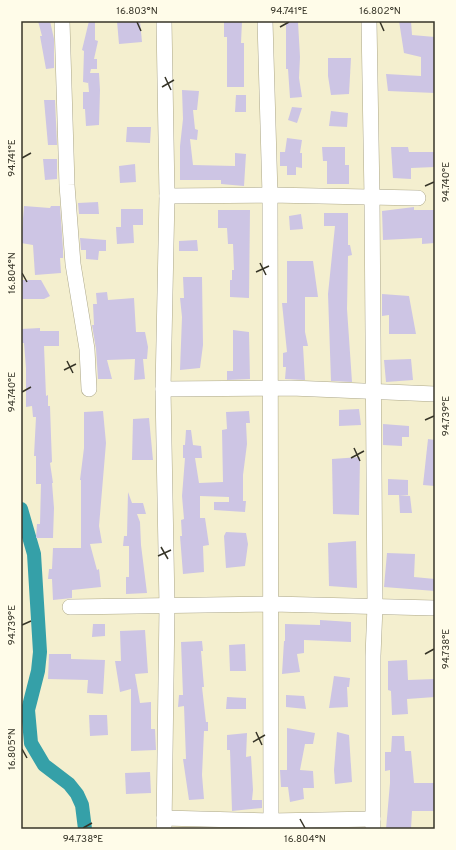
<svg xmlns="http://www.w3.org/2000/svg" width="456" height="850" font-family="Overpass,sans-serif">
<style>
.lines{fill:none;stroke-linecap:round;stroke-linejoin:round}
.canal{stroke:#35a0a8;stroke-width:14}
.building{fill:#cdc5e4}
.street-casing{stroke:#aca789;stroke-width:16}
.street{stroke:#fff;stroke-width:15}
.ticks{fill:none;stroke:#373528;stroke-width:1.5}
.neatline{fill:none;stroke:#373528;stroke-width:1.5}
.ticks-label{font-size:10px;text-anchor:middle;fill:#373528}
</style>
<rect width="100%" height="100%" fill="#f4efcf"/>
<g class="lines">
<path class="canal" d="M21 509 34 554 40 652 38 671 28 710 31 743 44 765 69 784 77 794 82 805 85 829"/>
</g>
<g class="building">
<path d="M38 21H50L54 39V68L46 69 40 36H42Z"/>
<path d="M89 21H95V40L98 41 94 59H97V69H91L90 73H99L100 90 99 125 86 126 85 109H83V92H89L88 81V83L83 82 84 51 82 50Z"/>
<path d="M117 21H140L142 42 119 44Z"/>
<path d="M224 21H242L241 43H244V87H227V37H224Z"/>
<path d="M399 21H411L412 35 435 37V93L388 91 386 74 421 76V57L404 53Z"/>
<path d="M286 22H298L300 57 299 78 302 97 290 98 288 69H286Z"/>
<path d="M328 58H351L349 94 331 95 328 76Z"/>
<path d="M182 90 199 91 197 110H193L195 129 198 130 197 140 190 139 193 165 235 166V153L246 154 244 186 221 184V180H180V146L183 119Z"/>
<path d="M236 95H246V112H235Z"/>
<path d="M44 100H55L57 145H48Z"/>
<path d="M292 107 302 108 297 123 288 120Z"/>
<path d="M331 111 348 113 347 127 329 126Z"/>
<path d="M127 127H151L150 143 126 142Z"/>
<path d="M287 138 302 140 300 153H302V168L296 167V175H287V166H280V152H285Z"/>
<path d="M322 147H345V165H349V184H327V161H323Z"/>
<path d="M391 147H408L409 152H435V167L411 168V179L393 178Z"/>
<path d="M43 159H57V179L45 180Z"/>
<path d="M135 164 136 182 120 183 119 166Z"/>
<path d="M98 202 99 214H79L78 203Z"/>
<path d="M24 206 50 208 51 206H60L63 249V258H60L61 273 35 275 33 245 21 243Z"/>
<path d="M414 207V210H435V243L422 244V238L383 240 382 211Z"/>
<path d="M121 209H143V225H133L134 243 117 244 116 227H121Z"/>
<path d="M218 210H250L249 298 230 297V280H232V270H234L233 244H228L227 228H218Z"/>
<path d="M324 213H348V245H350L352 255 348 256 347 309 352 382 331 381 328 294 335 226H324Z"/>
<path d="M301 214 303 229 290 230 289 216Z"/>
<path d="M80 238 106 240V251H99L98 260 86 259V250H81Z"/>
<path d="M197 240 198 251H179V241Z"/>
<path d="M287 261H313L318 297H305V332L308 346H303L305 380 285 379 286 367H283V353L287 352 282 303H287Z"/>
<path d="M183 277H202L203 345 200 368 180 370 182 317 180 298H184Z"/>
<path d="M21 280H41L50 296 44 299H21Z"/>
<path d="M107 292 108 300 134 298 136 332H145L148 347 147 359H143L145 379 134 380 135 359 107 360 112 379H98L96 349 92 325H94L93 304H97L96 293Z"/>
<path d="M382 294 409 296 416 334H389V315L382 316Z"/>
<path d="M40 328V331H59V346H44L46 396 48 395V406H50L51 436 52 462 50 463 53 483H52L54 508 53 538H36L37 524H40L41 484H36V456H34L36 417H33L32 406 26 407V368L24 343H21V329Z"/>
<path d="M233 330 249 332 250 379 227 380V371H233Z"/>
<path d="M411 359 413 380 386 382 384 360Z"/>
<path d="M359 409 361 425 339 426V410Z"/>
<path d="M103 411 106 443 99 526 102 543 90 544 97 570 99 569 101 587 72 590V598L53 600 52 579H48L49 569H52L53 548H81V480H80L84 448V412Z"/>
<path d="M249 411 250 423H246L247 444 243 475V501H246L245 512 214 510V502H229V497L200 496V518H205L209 545 203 546 204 572 183 574 180 536H182L181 520 184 519 182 496 185 458H183V445H185L186 430H191L193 445 201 446 202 458H195L199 483 223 482 222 430 227 429 226 412Z"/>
<path d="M149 418 153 460H132L133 419Z"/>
<path d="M383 424 409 426V437H402V446L383 445Z"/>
<path d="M428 439 435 440V486L423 485Z"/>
<path d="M360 457 359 515 333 514 332 459Z"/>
<path d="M388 479 408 480V495H388Z"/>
<path d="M128 492 132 503H143L146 514H137L140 522 141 545 147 593 126 594V577H129V546H123L124 536H127Z"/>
<path d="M399 495 410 496 412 513H400Z"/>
<path d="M226 532 246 533 248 544 245 566 226 568 224 536Z"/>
<path d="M356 541 357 588 329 586 328 543Z"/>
<path d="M387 553 415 554 414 577 435 579V591L384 587Z"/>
<path d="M320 620 351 622V642L304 640V653L297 654 300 672 282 674 284 641H285V624L320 625Z"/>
<path d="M93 624H105V636L92 637Z"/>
<path d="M145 630 148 673 135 674 140 703 151 702V729H155L156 750 131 751V689L120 692 115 661H121L120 631Z"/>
<path d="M202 641 203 651H201L204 687H202L206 722H208V731H204L202 775 204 799 189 800 183 759H186L184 706 178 707 179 695H183L181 642Z"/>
<path d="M245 644 246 671H230L229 645Z"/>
<path d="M49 654H71V659L105 660 103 694 87 693 88 680 48 679Z"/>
<path d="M407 660 408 680 435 679V697L407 699 408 714 392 715 391 691 388 690V661Z"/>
<path d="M334 676 350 678 349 687H347L348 707 329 708Z"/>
<path d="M286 695 304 696 306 709 286 707Z"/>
<path d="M227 697 246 698V709H226Z"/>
<path d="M89 715H107L108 735 90 736Z"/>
<path d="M287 728 315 733 313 744H305L300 770 313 771 314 788H303L304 799 290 802 288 787H281L280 770H287Z"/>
<path d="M337 732 349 735 352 782 335 784 334 770Z"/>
<path d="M247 733 246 757 251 756 253 790 252 800H262V808L232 811 230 750H227V735Z"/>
<path d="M392 736H404L405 751H411L414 783H435V811H412L411 829H386L390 783V770L385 771V752H391Z"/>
<path d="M150 772 151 793 126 794 125 773Z"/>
</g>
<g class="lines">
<defs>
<g id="street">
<path d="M62 21 67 185 73 264 87 349 89 389"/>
<path d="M164 21 167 196 163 389 167 606 164 829"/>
<path d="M265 21 270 195 271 829"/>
<path d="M369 21 372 198 375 606 373 656V829"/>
<path d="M167 196 270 195 418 198"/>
<path d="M163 389 291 388 435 394"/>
<path d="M70 607 272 604 435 608"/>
<path d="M164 818 271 821 373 819"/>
</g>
</defs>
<use href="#street" class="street-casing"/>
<use href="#street" class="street"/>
</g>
<path class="ticks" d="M137 22 141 31M380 22 384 31M280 27 289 22M165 77 171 90M162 87 174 80M22 158 31 153M425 186 434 182M260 263 266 275M256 272 269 266M22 273 27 282M67 361 73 373M64 370 76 364M22 392 31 387M425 420 434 416M354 448 360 461M351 458 364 451M161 547 168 559M158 556 171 550M22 625 31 621M425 654 434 649M256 732 262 745M253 742 265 735M22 749 27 758M300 819 305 828M83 828 92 823"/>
<rect width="456" height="850" fill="none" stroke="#fffce9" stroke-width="44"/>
<rect x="22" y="22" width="412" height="806" class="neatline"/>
<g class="ticks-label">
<text x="137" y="14">16.803°N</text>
<text x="289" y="14">94.741°E</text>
<text x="380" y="14">16.802°N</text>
<text transform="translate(11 158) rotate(-90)" y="4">94.741°E</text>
<text transform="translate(445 182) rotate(-90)" y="4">94.740°E</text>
<text transform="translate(11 273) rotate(-90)" y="4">16.804°N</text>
<text transform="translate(11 392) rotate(-90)" y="4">94.740°E</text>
<text transform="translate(445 416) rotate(-90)" y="4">94.739°E</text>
<text transform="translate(11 625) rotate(-90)" y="4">94.739°E</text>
<text transform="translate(445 649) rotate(-90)" y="4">94.738°E</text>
<text transform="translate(11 749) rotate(-90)" y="4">16.805°N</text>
<text x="83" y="842">94.738°E</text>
<text x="305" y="842">16.804°N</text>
</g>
</svg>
